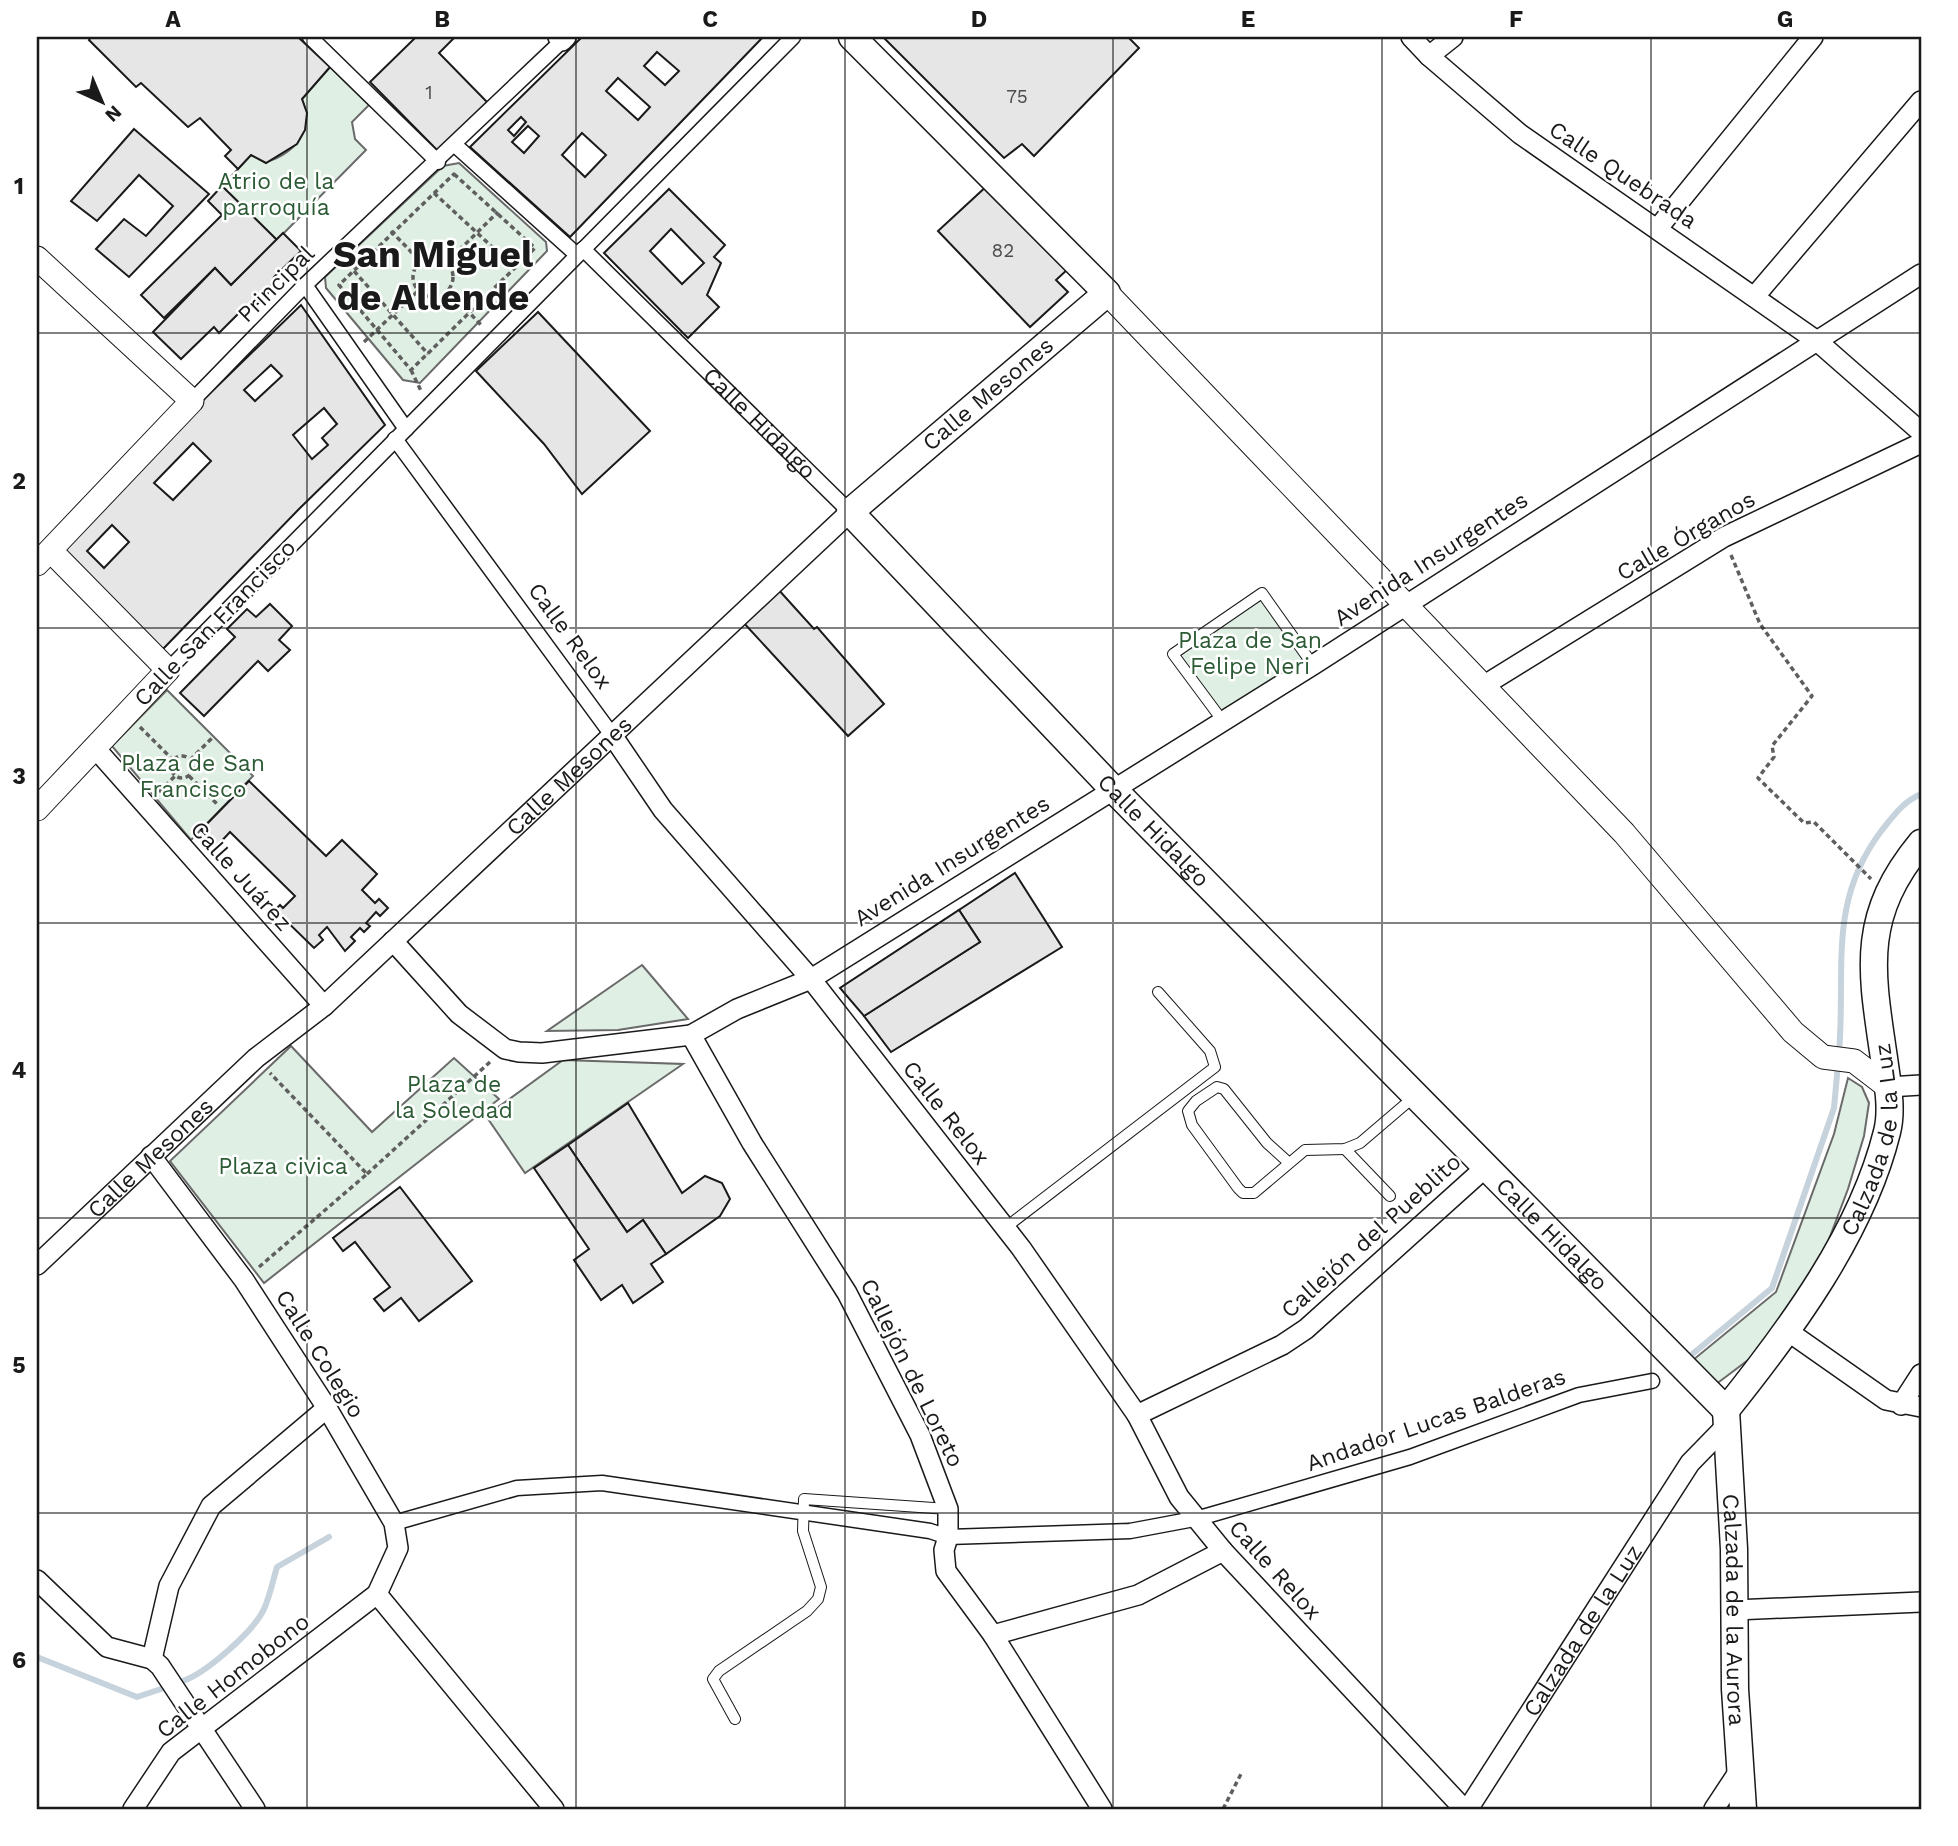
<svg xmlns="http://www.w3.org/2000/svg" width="1958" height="1846" font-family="'Work Sans',sans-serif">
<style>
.green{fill:#e0efe3;stroke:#6a6a6a;stroke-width:2}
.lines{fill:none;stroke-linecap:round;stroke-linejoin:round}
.stream{stroke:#c6d2dc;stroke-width:6}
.building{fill:#e6e6e6;stroke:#1a1a1a;stroke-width:2;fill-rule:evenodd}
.service-casing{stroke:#1a1a1a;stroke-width:12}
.pedestrian-casing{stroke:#1a1a1a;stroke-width:17}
.minor-casing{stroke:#1a1a1a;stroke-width:22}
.tertiary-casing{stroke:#1a1a1a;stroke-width:25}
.secondary-casing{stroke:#1a1a1a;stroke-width:29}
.path{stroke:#5f5f5f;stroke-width:3.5;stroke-dasharray:5 3.5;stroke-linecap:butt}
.service{stroke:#fff;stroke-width:10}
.pedestrian{stroke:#fff;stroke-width:14}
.minor{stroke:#fff;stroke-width:19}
.tertiary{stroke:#fff;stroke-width:23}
.secondary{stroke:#fff;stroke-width:26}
.grid{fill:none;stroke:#1a1a1a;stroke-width:2;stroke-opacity:0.55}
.labels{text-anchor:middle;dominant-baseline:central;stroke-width:5;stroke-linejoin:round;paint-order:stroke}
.number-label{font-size:19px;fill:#4d4d4d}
.street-label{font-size:23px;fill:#1a1a1a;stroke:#fff}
.park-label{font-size:23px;fill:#2b5a34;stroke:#fff}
.town-label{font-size:37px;font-weight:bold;fill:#1a1a1a;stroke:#fff}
.neatline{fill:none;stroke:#1a1a1a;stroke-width:2.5}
.grid-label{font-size:23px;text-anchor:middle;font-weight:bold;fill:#1a1a1a}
</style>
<rect width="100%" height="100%" fill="#fff"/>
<g class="green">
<path d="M330 67 369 105 352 122 355 139 366 150 277 240 222 186 251 155 266 162C296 153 314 129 302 99Z"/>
<path d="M459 163 546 242 547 251 420 383 403 380 326 288 325 277 443 166Z"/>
<path d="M1262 593 1313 665 1222 720 1173 654Z"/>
<path d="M167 690 253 776 191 840 112 746Z"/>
<path d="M642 965 688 1019 618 1030 547 1031Z"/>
<path d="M291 1046 372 1132 454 1058 499 1099 264 1283 170 1161Z"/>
<path d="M563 1060 683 1064 525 1173 486 1116Z"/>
<path d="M1848 1078 1862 1087 1869 1103 1864 1136 1848 1189 1823 1255 1760 1351 1715 1385 1693 1360 1776 1292 1834 1134Z"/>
</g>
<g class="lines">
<g class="stream">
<path d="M1839 1053C1846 969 1827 902 1882 830 1895 814 1903 802 1921 794"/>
<path d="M1690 1356 1772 1288 1834 1108 1838 1064"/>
<path d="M37 1657 137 1697 161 1689"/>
<path d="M183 1681C206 1673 254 1631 264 1609 270 1596 273 1580 277 1567L329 1537"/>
</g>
</g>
<g class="building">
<path d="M91 37H298L330 67 302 99 307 113 305 130 297 144 266 163 251 155 238 169 225 156 231 150 200 118 188 127 141 83 136 87 89 40Z"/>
<path d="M416 37H455L439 53 487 102 438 151 370 82Z"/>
<path d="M582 37H763L570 237 470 147ZM657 52 679 71 665 85 644 66ZM618 78 650 107 638 120 606 91ZM521 117 526 122 514 136 508 130ZM528 126 539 136 524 153 512 142ZM582 133 606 155 585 177 562 155Z"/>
<path d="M883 37H1128L1139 48 1034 156 1022 144 1004 158Z"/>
<path d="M134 129 209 194 129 277 96 249 124 219 146 236 173 206 139 175 97 221 71 201Z"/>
<path d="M989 184 1068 269 1056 280 1068 292 1030 327 938 231Z"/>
<path d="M222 186 277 240 231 285 215 268 164 318 141 295 222 215 208 201Z"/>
<path d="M669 189 725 245 714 257 721 263 707 295 719 307 688 338 604 253ZM671 229 704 263 682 284 650 251Z"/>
<path d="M283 233 301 251 274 277 267 296 256 305 245 307 219 333 214 327 181 359 153 332 215 268 231 285Z"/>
<path d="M301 305 385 425 299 509 162 650 59 551 201 402ZM271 365 282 376 255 401 244 390ZM324 408 337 424 322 438 328 445 312 459 293 435ZM193 443 211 461 173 500 154 483ZM112 525 129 542 104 568 87 551Z"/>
<path d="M538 312 650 431 582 494 544 444 476 371Z"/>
<path d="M777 588 814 629 817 627 884 704 848 736 742 621Z"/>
<path d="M270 604 292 626 279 640 290 650 268 671 258 661 204 716 180 693 235 637 227 629 247 609 256 617Z"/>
<path d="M249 781 326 856 342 840 377 874 362 890 375 903 379 899 388 908 380 916 376 912 366 923 370 926 364 932 360 928 351 937 355 941 345 951 327 927 319 935 323 940 314 948 275 910 280 905 283 908 295 896 230 832 217 846 201 830Z"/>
<path d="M1015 873 1062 947 891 1052 864 1016 980 942 959 910Z"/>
<path d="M959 910 980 942 864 1016 840 988Z"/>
<path d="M628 1103 682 1193 705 1176 722 1183 730 1199 720 1216 666 1254 643 1220 627 1232 568 1145Z"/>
<path d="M568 1145 627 1232 643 1220 666 1254 651 1264 663 1282 633 1303 622 1285 601 1300 574 1260 589 1249 534 1168Z"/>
<path d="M400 1187 472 1281 419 1321 401 1298 384 1311 374 1299 390 1287 355 1242 343 1251 333 1238Z"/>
</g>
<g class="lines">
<defs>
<g id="service">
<path d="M1222 720 1173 654 1262 593 1313 665"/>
<path d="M1345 1149 1390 1196"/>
<path d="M1288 1162 1267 1143 1224 1089 1217 1087 1196 1101 1188 1111 1192 1125 1238 1188 1243 1193H1254L1305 1150 1345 1149 1360 1143 1415 1096"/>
<path d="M1005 1228 1215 1067 1210 1051 1158 992"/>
<path d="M735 1719 713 1679 719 1671 807 1611 818 1599 821 1587 803 1531 804 1499 948 1509"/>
</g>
<g id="pedestrian">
<path d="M310 37 438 162"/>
<path d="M455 145 577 255"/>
<path id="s1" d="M583 249 850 512"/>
<path d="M305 285 406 429"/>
<path d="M192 401 305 285 562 41"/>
<path d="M395 439 612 735"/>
<path d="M168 670 793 37"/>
<path d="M1196 1519 1410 1457 1579 1395 1652 1381"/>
<path d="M394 1523 517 1488 602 1483 930 1531 948 1537 1130 1531 1194 1519"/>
</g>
<g id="minor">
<path d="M558 37 562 41 566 37"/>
<path d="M1411 37 1429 56 1520 134 1817 341 1921 432"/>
<path d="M1429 56 1453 37"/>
<path d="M1658 228 1813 37"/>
<path d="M1755 296 1921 101"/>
<path d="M1483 686 1724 537 1921 443"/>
<path d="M612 735 663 810 811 979 1021 1248 1137 1415 1179 1497 1223 1551 1464 1809"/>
<path d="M95 748 324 1006"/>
<path d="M393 941 459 1014 505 1049 519 1052 542 1053 691 1035 737 1009 811 979 1313 665 1921 274"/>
<path d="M691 1035 752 1143 847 1293 920 1435 948 1509V1537L944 1550 946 1571 993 1635 1102 1809"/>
<path d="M1888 1087 1921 1085"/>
<path id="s2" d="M37 1265 256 1058 324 1006 850 512"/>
<path d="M1789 1332 1886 1400 1921 1407"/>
<path d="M1901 1405 1921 1374"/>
<path d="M1137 1415 1282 1345 1306 1329 1486 1167"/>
<path d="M37 1580 107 1647 152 1659 160 1666 255 1809"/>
<path d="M377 1594 554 1809"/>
<path d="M1735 1610 1921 1602"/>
<path d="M993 1635 1138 1595 1223 1551"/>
<path d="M152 1659 169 1586 211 1506 327 1408"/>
<path d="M133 1809 171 1752 377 1594 398 1548 394 1523 327 1408 244 1280 151 1156"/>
<path id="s3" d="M1468 1809 1690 1463 1729 1423"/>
<path d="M1714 1809 1741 1768"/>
</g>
<g id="tertiary">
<path d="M37 258 192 401 37 564"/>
<path d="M1107 293 1624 833 1793 1032 1823 1057 1854 1061 1888 1087"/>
<path d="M37 809 168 670 51 551"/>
</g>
<g id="secondary">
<path id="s4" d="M852 37 1107 293 850 512 1112 788 1726 1410"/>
<path id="s5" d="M1726 1410C1791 1329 1862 1233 1887 1132 1893 1109 1887 1081 1884 1058 1871 970 1860 917 1921 843"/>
<path id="s6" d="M1726 1410 1734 1549 1735 1689 1743 1809"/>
</g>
</defs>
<use href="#service" class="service-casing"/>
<use href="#pedestrian" class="pedestrian-casing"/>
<use href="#minor" class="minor-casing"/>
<use href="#tertiary" class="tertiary-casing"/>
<use href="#secondary" class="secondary-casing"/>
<g class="path">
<path d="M454 174 535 248 411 370 339 285Z"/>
<path d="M434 193 515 268"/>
<path d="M391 231 420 261"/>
<circle cx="433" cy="277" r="20"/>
<path d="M447 262 498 212"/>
<path d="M354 271 428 354"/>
<path d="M448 290 482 326"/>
<path d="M364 342 419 290"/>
<path d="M411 370 421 391"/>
<path d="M1731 555 1760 624 1812 696 1772 746 1774 757 1758 778 1804 823 1814 822 1871 879"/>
<path d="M140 727 173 760"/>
<circle cx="182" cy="767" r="11"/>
<path d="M190 760 212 738"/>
<path d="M189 776 219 806"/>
<path d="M159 792 175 776"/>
<path d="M367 1174 490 1062"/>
<path d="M259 1267 367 1174 270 1073"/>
<path d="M1223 1809 1241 1774"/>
</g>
<use href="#service" class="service"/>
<use href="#pedestrian" class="pedestrian"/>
<use href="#minor" class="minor"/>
<use href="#tertiary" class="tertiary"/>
<use href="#secondary" class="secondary"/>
</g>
<path class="grid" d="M307 37V1809M576 37V1809M845 37V1809M1113 37V1809M1382 37V1809M1651 37V1809M37 333H1921M37 628H1921M37 923H1921M37 1218H1921M37 1513H1921"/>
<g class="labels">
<g class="number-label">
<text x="429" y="92">1</text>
<text x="1017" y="96">75</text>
<text x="1003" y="250">82</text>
</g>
<g class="street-label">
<text transform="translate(1623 175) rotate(34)">Calle Quebrada</text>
<text transform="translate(276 284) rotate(-45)">Principal</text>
<text transform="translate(988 394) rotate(-40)">Calle Mesones</text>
<text stroke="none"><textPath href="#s1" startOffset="248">Calle Hidalgo</textPath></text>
<text transform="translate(1686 536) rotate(-30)">Calle Órganos</text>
<text transform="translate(1431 559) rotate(-33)">Avenida Insurgentes</text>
<text transform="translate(215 623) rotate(-46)">Calle San Francisco</text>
<text transform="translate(570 636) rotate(54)">Calle Relox</text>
<text stroke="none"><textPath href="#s2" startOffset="723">Calle Mesones</textPath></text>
<text stroke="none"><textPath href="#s4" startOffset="1139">Calle Hidalgo</textPath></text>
<text transform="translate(952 861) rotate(-32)">Avenida Insurgentes</text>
<text transform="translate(241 876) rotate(48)">Calle Juárez</text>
<text transform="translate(946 1113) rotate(52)">Calle Relox</text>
<text stroke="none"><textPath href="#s5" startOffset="313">Calzada de la Luz</textPath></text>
<text stroke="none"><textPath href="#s2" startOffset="156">Calle Mesones</textPath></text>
<text stroke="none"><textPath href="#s4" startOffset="1706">Calle Hidalgo</textPath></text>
<text transform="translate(1371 1236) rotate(-42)">Callejón del Pueblito</text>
<text transform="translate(320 1354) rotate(58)">Calle Colegio</text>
<text transform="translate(912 1373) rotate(64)">Callejón de Loreto</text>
<text transform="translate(1436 1420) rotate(-19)">Andador Lucas Balderas</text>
<text transform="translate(1275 1570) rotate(48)">Calle Relox</text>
<text stroke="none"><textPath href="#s6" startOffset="200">Calzada de la Aurora</textPath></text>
<text stroke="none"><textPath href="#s3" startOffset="212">Calzada de la Luz</textPath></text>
<text transform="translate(233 1676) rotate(-38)">Calle Homobono</text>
</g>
<g class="park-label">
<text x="276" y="181">Atrio de la<tspan x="276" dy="26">parroquía</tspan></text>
<text x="1250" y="640">Plaza de San<tspan x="1250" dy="26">Felipe Neri</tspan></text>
<text x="193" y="763">Plaza de San<tspan x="193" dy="26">Francisco</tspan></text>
<text x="454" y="1084">Plaza de<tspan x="454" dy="26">la Soledad</tspan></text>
<text x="283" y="1166">Plaza civica</text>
</g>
<g class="town-label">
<text x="433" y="254">San Miguel<tspan x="433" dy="43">de Allende</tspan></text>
</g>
</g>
<rect width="1958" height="1846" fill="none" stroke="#ffffff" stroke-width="77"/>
<g transform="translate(102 102) rotate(136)" stroke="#ffffff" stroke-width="5" paint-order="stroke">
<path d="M0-5L12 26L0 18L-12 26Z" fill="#1a1a1a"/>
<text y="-10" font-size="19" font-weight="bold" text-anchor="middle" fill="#1a1a1a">N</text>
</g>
<rect x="38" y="38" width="1882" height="1770" class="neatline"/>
<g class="grid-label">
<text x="173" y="27">A</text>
<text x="442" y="27">B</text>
<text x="710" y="27">C</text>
<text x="979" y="27">D</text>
<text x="1248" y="27">E</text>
<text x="1516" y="27">F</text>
<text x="1785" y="27">G</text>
<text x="19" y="194">1</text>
<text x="19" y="489">2</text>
<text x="19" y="784">3</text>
<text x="19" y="1078">4</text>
<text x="19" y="1373">5</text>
<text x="19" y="1668">6</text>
</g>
</svg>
